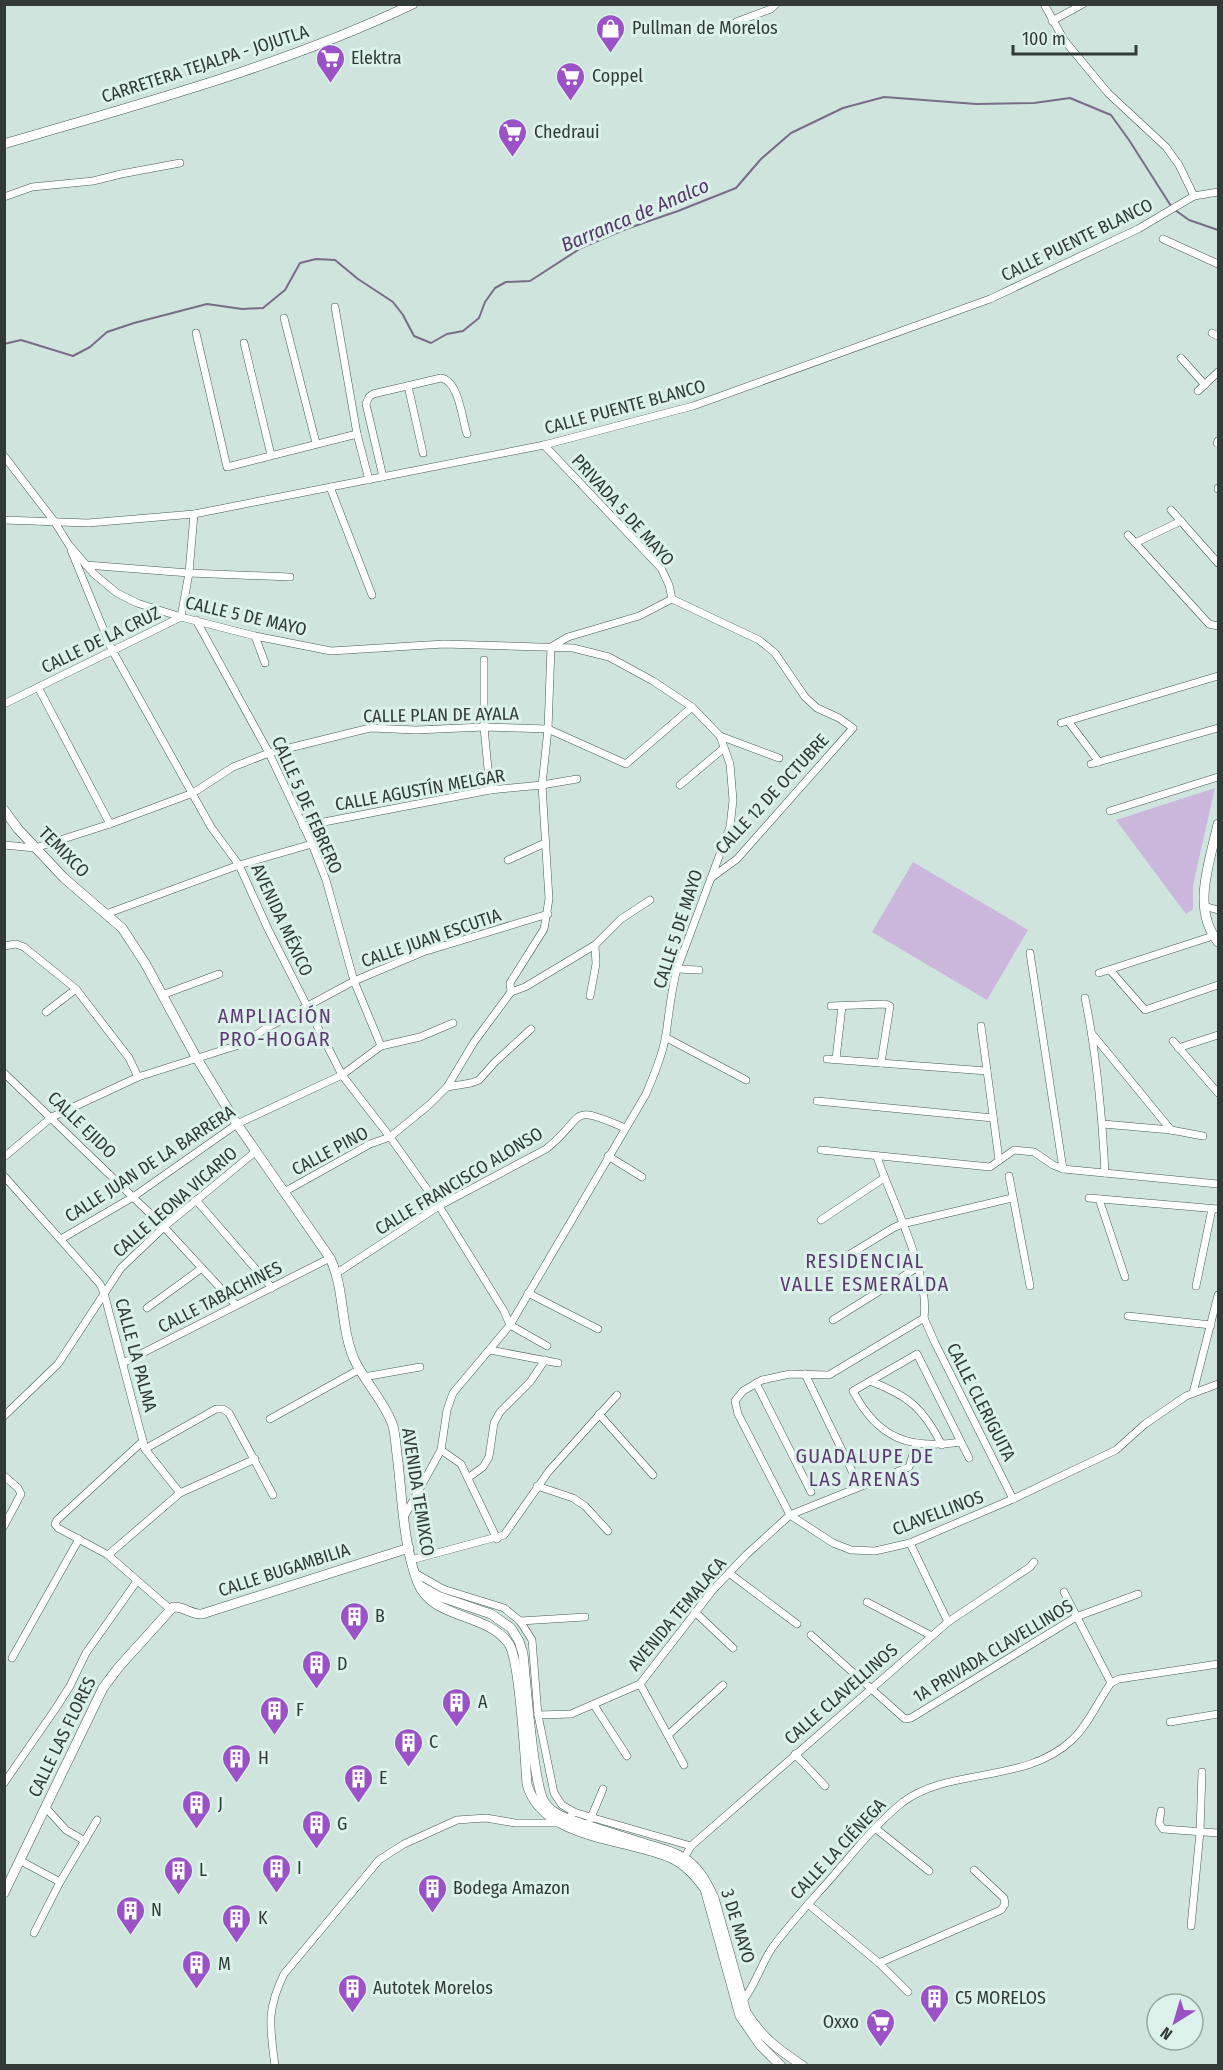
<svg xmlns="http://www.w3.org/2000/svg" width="1223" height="2070" font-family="'Fira Sans Condensed',sans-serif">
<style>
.green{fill:#ccb7dc}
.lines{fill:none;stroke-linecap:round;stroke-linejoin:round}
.stream{stroke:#7a6c88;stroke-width:2}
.street-casing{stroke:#475a54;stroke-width:8}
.secondary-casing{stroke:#475a54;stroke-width:10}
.street{stroke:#fff;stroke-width:7}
.secondary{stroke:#fff;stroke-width:9}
.labels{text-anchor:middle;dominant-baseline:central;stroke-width:6;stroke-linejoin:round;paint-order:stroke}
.poi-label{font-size:18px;fill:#313a37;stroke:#dbf1ea;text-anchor:start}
.street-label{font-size:18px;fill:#313a37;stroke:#dbf1ea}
.water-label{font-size:20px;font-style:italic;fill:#56366b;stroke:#dbf1ea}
.neighbourhood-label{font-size:20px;letter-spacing:1.5px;fill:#5c3972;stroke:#dbf1ea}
</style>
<rect width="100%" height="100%" fill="#cee4dd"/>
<g class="green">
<path d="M1215 788 1193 885V909L1186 914 1116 820Z"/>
<path d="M913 862 1028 930 987 1000 872 932Z"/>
</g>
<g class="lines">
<g class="stream">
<path d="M1175 210 1189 220 1218 230"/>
<path d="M4 344 21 340 73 356 90 347 107 332 134 323 207 304 242 309 263 308 285 290 300 263 316 259 335 260 358 279 393 302 403 315 414 336 431 343 447 334 463 331 479 318 485 302 495 288 506 282 530 281 581 248 626 229 678 211 736 188 761 159 791 133 843 108 884 97 976 104 1034 103 1070 98 1111 115 1129 140 1171 206"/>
</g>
<defs>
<g id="street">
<path d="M1044 4 1064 40 1108 93 1166 147 1179 165 1194 196"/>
<path d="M1052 21 1083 4"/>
<path d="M736 22 771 9 776 4"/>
<path d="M4 197 32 187 93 181 121 174 180 163"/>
<path d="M1163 239 1218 264"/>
<path d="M335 307 357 434 369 480"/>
<path d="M284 318 316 443"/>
<path d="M196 333 227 467 357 434"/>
<path d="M1212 333 1218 336"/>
<path d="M244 343 271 455"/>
<path d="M1181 358 1205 385"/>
<path d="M408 386 423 453"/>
<path d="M1198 391 1218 372"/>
<path d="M1217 443 1218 441"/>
<path d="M544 445 661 568 669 585 672 599"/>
<path d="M4 456 54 521 69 545 94 574 117 593 137 603 181 617 255 636 331 651 444 644 573 648 609 657 653 681 692 707 720 736 730 764 733 800 730 827 677 969C671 991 669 1013 666 1035 662 1056 654 1075 646 1094L510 1325 453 1393 447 1410 441 1450 404 1517"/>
<path d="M383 477 366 404 369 397 373 394 441 378C459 381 462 419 467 434"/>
<path d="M330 487 372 595"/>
<path d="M1218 488V489"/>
<path d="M1171 510 1218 563"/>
<path d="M4 520 88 523 194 514 544 445 693 406 990 299 1138 229 1194 196 1218 192"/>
<path d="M1128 535 1209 624 1218 626"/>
<path d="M1135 543 1181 521"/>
<path d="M71 550 112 650 211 827 239 865 268 929 342 1075 390 1137 439 1206 504 1311 510 1325 547 1346"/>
<path d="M86 565 189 573 290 577"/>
<path d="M672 599 759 640 775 653 805 697 817 708 839 718 853 728 737 859 711 878"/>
<path d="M181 617 189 573 194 514"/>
<path d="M196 620 269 753 312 844 326 880 354 981 381 1046"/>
<path d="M255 636 265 663"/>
<path d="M484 660V727L490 790"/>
<path d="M38 687 110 824"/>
<path d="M4 704 181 617"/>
<path d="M1068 721 1099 762"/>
<path d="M1061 723 1218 676"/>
<path d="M720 736 779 758"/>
<path d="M1091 764 1218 728"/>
<path d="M680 785 724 748"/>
<path d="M1110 811 1218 777"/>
<path d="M303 826 490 790 542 785 577 779"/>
<path d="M4 845 35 848 110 824 193 793 233 767 269 753 370 728 416 730 484 727 548 729 626 764 692 707"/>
<path d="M508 860 545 843"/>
<path d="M1204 906 1218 910"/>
<path d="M106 914 239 865 312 844"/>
<path d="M4 946 16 944 24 947 76 989 129 1058 138 1077"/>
<path d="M1030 953 1063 1169"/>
<path d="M677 969 699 970"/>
<path d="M1110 970 1145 1010 1218 985"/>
<path d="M1099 973 1213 936"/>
<path d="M511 992 525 987 595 945 621 919 650 900"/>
<path d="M162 995 219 974"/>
<path d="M590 996 596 964 595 945"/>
<path d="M1085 998C1097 1056 1102 1114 1105 1173"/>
<path d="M831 1006 885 1004 890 1006 881 1063"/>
<path d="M46 1012 76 989"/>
<path d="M981 1026 999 1160"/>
<path d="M1093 1035 1171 1130"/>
<path d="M665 1037 746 1080"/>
<path d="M1173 1041 1218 1093"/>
<path d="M1178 1048 1218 1035"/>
<path d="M827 1059 987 1071"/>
<path d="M836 1059 842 1006"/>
<path d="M4 1073 164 1227 236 1305"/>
<path d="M447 1087 471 1083 479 1080 495 1062 531 1029"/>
<path d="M817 1101 993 1118"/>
<path d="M1103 1124 1171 1130 1203 1136"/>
<path d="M821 1150 990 1167 1014 1150 1034 1152 1053 1165 1063 1169 1218 1184"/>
<path d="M608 1156 642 1177"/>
<path d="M4 1157 52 1117 138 1077 242 1044 265 1029 354 981 423 952 548 914"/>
<path d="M877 1157C892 1201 930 1273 924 1318"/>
<path d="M4 1176 100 1284 104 1293 145 1449 180 1493"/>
<path d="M1009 1176 1030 1286"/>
<path d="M284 1192 370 1144 390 1137 429 1105 447 1087 474 1042 511 992 510 983 544 929 549 899 542 785 548 729 551 647 568 637 639 616 672 599"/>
<path d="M1089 1198 1218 1209"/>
<path d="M1099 1199 1125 1277"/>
<path d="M196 1200 272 1288"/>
<path d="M821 1220 884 1178"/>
<path d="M61 1239 133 1197 237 1124 342 1075 381 1046 420 1037 453 1023"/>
<path d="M829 1267 893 1228 902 1224 1012 1198"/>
<path d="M337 1273 439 1206 546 1149C587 1117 566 1102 625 1128"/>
<path d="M1196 1286 1212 1209"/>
<path d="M528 1293 598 1329"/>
<path d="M147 1308 202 1268"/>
<path d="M1128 1316 1211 1325"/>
<path d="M924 1318 829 1375 790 1374 762 1380 743 1391 735 1401 738 1414 790 1515 833 1543 851 1550 875 1551 910 1543 1013 1499 1116 1450 1145 1424 1186 1396 1218 1384"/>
<path d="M924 1318 935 1343 1013 1499"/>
<path d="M833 1320 918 1267"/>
<path d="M490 1350 558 1363"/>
<path d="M123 1363 330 1258"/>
<path d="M805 1374 852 1471"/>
<path d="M364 1377 420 1367"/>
<path d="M870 1381C909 1396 923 1408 942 1445"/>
<path d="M756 1383 811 1492"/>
<path d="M1193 1393 1218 1295"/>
<path d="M599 1414 653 1475"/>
<path d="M4 1416 58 1364 121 1268 164 1227 255 1152"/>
<path d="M270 1419 360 1369"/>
<path d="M143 1441 57 1520 55 1524 58 1528 108 1555 170 1609"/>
<path d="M961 1442C910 1450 878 1439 853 1391L917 1354 969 1458"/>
<path d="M145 1449 216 1409H223L229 1413 273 1495"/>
<path d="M441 1450 461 1464 497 1539"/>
<path d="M4 1476 18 1488 21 1494 4 1526"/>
<path d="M468 1478 483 1467 489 1457 494 1423 500 1412 530 1382 545 1360"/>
<path d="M537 1486 573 1498 585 1506 608 1531"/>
<path d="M910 1543 948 1622"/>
<path d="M108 1555 180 1493 255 1459"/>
<path d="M411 1560 504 1535 549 1471 617 1395"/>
<path d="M415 1573 443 1589 504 1608 520 1621 532 1640 538 1715 554 1793 562 1805 574 1812 590 1817 691 1846"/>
<path d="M729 1573 797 1624"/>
<path d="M1064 1592 1111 1683"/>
<path d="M867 1602 932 1636"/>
<path d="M695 1612 733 1648"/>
<path d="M520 1621 585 1617"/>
<path d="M811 1635 905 1719 911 1718 1076 1617 1138 1594"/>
<path d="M12 1658 79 1539"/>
<path d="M640 1684 684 1765"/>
<path d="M594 1705 627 1756"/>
<path d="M538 1715 571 1714 640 1684 712 1591 746 1555 790 1515 909 1467 916 1445"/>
<path d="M1170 1722 1218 1714"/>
<path d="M668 1735 723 1685"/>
<path d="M795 1754 825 1786"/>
<path d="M4 1783 56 1708 70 1686 86 1653 137 1581"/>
<path d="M46 1808 66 1830 85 1841"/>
<path d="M1161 1811 1159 1823 1163 1829 1218 1833"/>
<path d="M590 1820 603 1789"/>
<path d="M875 1828 929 1871"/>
<path d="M21 1861 60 1882"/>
<path d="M682 1862 691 1846 948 1622 1030 1567 1034 1562"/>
<path d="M808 1904 879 1963 908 1992"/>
<path d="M1191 1926 1200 1832 1202 1772"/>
<path d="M34 1933 60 1882 97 1820"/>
<path d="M879 1963 1001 1910 1005 1904 1004 1898 974 1870"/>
<path d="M741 2003C755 1987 760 1966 772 1948 791 1922 813 1899 834 1875 856 1849 877 1823 903 1802 950 1767 1025 1784 1072 1740 1089 1724 1098 1701 1111 1683L1119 1679 1218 1664"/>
<path d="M275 2066C270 2026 266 2011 284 1974L379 1860 404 1844 457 1820 486 1818 515 1823H561L568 1819 574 1812"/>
</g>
<g id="secondary">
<path d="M4 144C142 103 283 66 413 4"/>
<path d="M4 810 18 829 64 878 122 928 145 963 196 1057 237 1124 330 1258C345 1289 340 1326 354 1359 364 1381 386 1404 393 1426 396 1437 396 1450 398 1462 402 1499 404 1549 418 1583 433 1620 487 1612 509 1644 520 1661 525 1758 527 1784 542 1840 627 1838 671 1858 686 1865 696 1877 705 1889L740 2016 760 2045 781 2066"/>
<path d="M1218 824C1210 862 1191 908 1218 942"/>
<path d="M420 1586 438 1596 491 1614 511 1628 519 1641 523 1654C526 1680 533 1788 545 1803 552 1814 568 1819 580 1823 602 1830 624 1837 646 1844 658 1847 673 1851 684 1858 699 1867 707 1883 714 1898L746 2012C762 2038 778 2049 803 2066"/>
<path d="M4 1893 103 1688 118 1668 173 1607C184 1606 191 1615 202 1614L409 1548"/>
</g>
</defs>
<use href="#street" class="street-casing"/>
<use href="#secondary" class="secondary-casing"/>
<use href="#street" class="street"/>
<use href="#secondary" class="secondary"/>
</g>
<defs>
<symbol id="shop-pin" viewBox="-11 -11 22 30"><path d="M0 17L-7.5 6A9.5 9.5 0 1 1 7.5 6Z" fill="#9a52c6" stroke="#dbf1ea"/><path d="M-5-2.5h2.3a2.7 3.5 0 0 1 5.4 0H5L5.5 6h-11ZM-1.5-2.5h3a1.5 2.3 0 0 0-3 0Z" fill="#fff"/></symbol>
<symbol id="supermarket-pin" viewBox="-11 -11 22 30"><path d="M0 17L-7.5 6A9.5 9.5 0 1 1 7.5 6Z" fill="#9a52c6" stroke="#dbf1ea"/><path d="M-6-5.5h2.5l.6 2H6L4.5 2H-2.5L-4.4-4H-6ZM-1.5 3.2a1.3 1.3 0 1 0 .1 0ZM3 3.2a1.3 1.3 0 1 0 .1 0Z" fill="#fff"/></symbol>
<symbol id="building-pin" viewBox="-11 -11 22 30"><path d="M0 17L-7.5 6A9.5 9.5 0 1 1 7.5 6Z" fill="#9a52c6" stroke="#dbf1ea"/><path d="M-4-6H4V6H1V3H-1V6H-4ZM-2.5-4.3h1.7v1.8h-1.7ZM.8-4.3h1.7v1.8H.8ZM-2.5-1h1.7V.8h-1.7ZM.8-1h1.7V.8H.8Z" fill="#fff"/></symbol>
</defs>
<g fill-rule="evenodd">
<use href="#shop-pin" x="594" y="12" width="33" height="45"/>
<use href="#supermarket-pin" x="314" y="42" width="33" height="45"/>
<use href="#supermarket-pin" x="554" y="60" width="33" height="45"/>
<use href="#supermarket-pin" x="496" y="116" width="33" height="45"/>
<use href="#building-pin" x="338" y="1600" width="33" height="45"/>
<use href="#building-pin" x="300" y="1648" width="33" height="45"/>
<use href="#building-pin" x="440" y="1686" width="33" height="45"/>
<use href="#building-pin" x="258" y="1694" width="33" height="45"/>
<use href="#building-pin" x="392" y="1726" width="33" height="45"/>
<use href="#building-pin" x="220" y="1742" width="33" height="45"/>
<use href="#building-pin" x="342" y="1762" width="33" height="45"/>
<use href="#building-pin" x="180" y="1788" width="33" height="45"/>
<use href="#building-pin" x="300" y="1808" width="33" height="45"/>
<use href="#building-pin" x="260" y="1852" width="33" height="45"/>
<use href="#building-pin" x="162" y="1854" width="33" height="45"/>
<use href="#building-pin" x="416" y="1872" width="33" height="45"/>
<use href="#building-pin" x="114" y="1894" width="33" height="45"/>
<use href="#building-pin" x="220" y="1902" width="33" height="45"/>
<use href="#building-pin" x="180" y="1948" width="33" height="45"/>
<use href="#building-pin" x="336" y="1972" width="33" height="45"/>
<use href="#building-pin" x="918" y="1982" width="33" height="45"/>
<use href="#supermarket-pin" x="864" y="2006" width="33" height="45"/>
</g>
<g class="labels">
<g class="poi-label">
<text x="632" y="28">Pullman de Morelos</text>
<text x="351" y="58">Elektra</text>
<text x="592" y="76">Coppel</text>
<text x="534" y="132">Chedraui</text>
<text x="375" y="1616">B</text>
<text x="337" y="1664">D</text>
<text x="478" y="1702">A</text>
<text x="296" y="1710">F</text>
<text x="429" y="1742">C</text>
<text x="258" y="1758">H</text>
<text x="379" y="1778">E</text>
<text x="218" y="1804">J</text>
<text x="337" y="1824">G</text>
<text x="297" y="1868">I</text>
<text x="199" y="1870">L</text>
<text x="453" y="1888">Bodega Amazon</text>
<text x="151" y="1910">N</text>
<text x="258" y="1918">K</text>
<text x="218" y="1964">M</text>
<text x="373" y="1988">Autotek Morelos</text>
<text x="955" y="1998">C5 MORELOS</text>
<text x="859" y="2022" text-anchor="end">Oxxo</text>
</g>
<g class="street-label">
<text transform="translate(205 64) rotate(-18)">CARRETERA TEJALPA - JOJUTLA</text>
<text transform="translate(1077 240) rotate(-26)">CALLE PUENTE BLANCO</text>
<text transform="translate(625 407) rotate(-15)">CALLE PUENTE BLANCO</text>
<text transform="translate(623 510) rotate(48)">PRIVADA 5 DE MAYO</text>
<text transform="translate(246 616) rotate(13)">CALLE 5 DE MAYO</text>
<text transform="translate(101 640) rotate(-26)">CALLE DE LA CRUZ</text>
<text transform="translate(441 715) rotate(-1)">CALLE PLAN DE AYALA</text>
<text transform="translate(420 790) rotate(-10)">CALLE AGUSTÍN MELGAR</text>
<text transform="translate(772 794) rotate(-47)">CALLE 12 DE OCTUBRE</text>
<text transform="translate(307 805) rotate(66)">CALLE 5 DE FEBRERO</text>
<text transform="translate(64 852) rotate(45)">TEMIXCO</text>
<text transform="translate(282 920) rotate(65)">AVENIDA MÉXICO</text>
<text transform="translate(678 929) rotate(-72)">CALLE 5 DE MAYO</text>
<text transform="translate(431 938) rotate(-19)">CALLE JUAN ESCUTIA</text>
<text transform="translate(82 1125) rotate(44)">CALLE EJIDO</text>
<text transform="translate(330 1151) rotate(-28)">CALLE PINO</text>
<text transform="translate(150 1164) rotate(-33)">CALLE JUAN DE LA BARRERA</text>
<text transform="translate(459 1181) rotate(-31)">CALLE FRANCISCO ALONSO</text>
<text transform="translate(175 1202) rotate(-41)">CALLE LEONA VICARIO</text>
<text transform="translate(220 1297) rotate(-27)">CALLE TABACHINES</text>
<text transform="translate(136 1355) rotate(75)">CALLE LA PALMA</text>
<text transform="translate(981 1402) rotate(63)">CALLE CLERIGUITA</text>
<text transform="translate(418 1492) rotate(81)">AVENIDA TEMIXCO</text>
<text transform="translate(938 1513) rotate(-21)">CLAVELLINOS</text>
<text transform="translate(284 1570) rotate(-18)">CALLE BUGAMBILIA</text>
<text transform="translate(677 1614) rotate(-50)">AVENIDA TEMALACA</text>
<text transform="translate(993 1651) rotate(-31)">1A PRIVADA CLAVELLINOS</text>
<text transform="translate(841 1694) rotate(-41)">CALLE CLAVELLINOS</text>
<text transform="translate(62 1737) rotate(-64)">CALLE LAS FLORES</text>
<text transform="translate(838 1849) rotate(-47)">CALLE LA CIÉNEGA</text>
<text transform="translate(738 1926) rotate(73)">3 DE MAYO</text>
</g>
<g class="water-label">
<text transform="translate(635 215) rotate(-23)">Barranca de Analco</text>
</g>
<g class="neighbourhood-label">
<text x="275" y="1016">AMPLIACIÓN<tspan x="275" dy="23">PRO-HOGAR</tspan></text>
<text x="865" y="1261">RESIDENCIAL<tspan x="865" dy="23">VALLE ESMERALDA</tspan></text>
<text x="865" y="1456">GUADALUPE DE<tspan x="865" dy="23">LAS ARENAS</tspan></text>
</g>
</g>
<rect width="1223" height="2070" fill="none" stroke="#313a37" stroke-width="12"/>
<g transform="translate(1175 2022) rotate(217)"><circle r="28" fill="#dbf1ea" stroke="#97a8a2" stroke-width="1.5"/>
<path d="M0-4.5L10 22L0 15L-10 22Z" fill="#9a52c6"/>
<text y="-9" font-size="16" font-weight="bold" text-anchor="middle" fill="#313a37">N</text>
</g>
<path d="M1013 45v9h123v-9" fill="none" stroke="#313a37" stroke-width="3"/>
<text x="1022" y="45" font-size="18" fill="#313a37" stroke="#dbf1ea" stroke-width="4.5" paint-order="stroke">100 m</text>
</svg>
